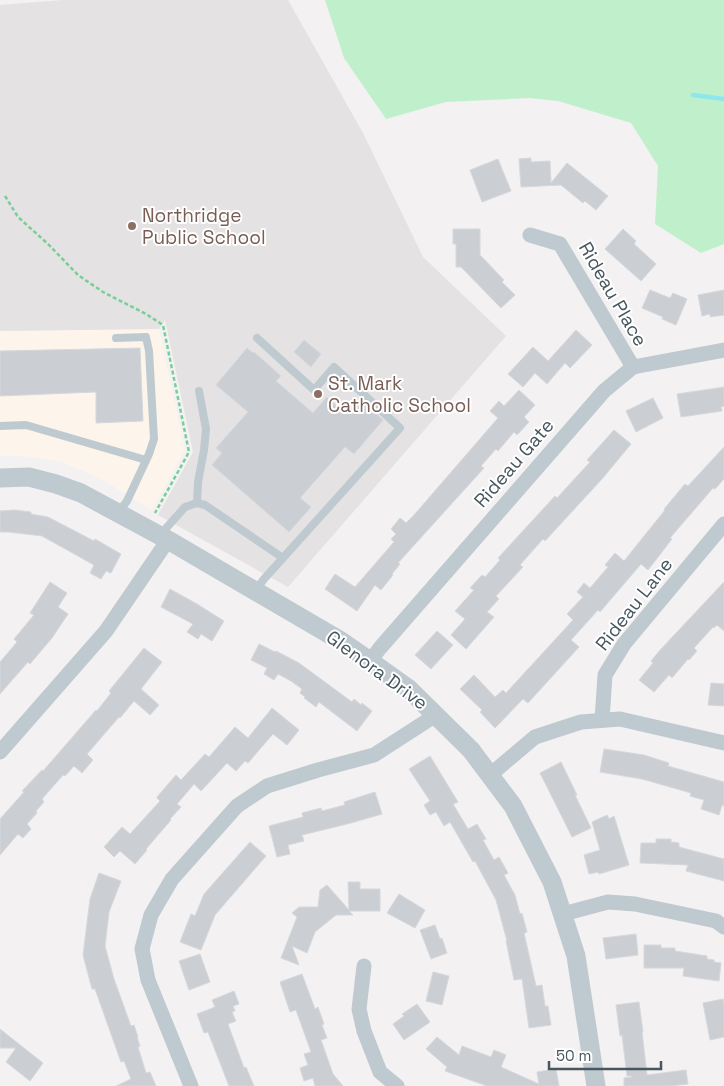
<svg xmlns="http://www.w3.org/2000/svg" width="724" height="1086" font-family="'Space Grotesk',sans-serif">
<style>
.commercial{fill:#fdf5eb}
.education{fill:#e4e2e3}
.green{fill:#c0f0cb}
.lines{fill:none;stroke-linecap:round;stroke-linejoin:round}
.stream{stroke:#8ce7ee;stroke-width:4.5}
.building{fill:#cbcfd3;stroke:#d5d8dc}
.path{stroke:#77cf97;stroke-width:2.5;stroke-dasharray:4 2.5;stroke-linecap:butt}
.service{stroke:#becad0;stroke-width:8}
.minor{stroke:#becad0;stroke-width:15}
.tertiary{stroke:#becad0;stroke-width:19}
.education-dot{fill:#8d6e63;stroke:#fff;stroke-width:2}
.labels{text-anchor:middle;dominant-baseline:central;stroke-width:4;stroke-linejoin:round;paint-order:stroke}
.education-label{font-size:19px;fill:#785e54;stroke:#fff;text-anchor:start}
.street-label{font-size:19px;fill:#48575f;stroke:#fff}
</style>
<rect width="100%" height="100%" fill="#f3f1f1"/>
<path class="commercial" d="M159 329 185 450 152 510 103 480 60 461 22 456H0V331Z"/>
<path class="education" d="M63 0H288L363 133 423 257 506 336 288 587 158 515 193 452 165 320 159 329 0 331V5Z"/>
<path class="green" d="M325 0H724V244L701 253 655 224 658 166 631 123 558 101 529 98 446 102 386 119 344 58Z"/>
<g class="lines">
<path class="stream" d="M693 95 724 99"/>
</g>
<g class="building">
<path d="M531 158V162L550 161 551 183 567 163 608 196 596 210 585 201 583 203 561 185 521 187 519 159Z"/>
<path d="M498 159 511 191 482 202 470 170Z"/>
<path d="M453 229H480V255L504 280 502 282 515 295 501 308 461 267H456V244H453Z"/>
<path d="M623 229 636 241 634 244 656 264 641 281 605 249Z"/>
<path d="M650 290 670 298 673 293 687 299 676 325 662 319 663 317 642 308Z"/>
<path d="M724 290V315L710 317V314L702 316 698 295Z"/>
<path d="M576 330 592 345 570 368 565 363 547 384 535 373 523 387 508 374 533 347 548 361Z"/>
<path d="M304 340 321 354 311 367 294 352Z"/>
<path d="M140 348 143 421 96 423V392L0 396V351Z"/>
<path d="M247 348 253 353 254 352 281 376 276 381 313 413 327 397 342 411 345 406 350 410 360 399 383 420 354 454 345 447 300 498 311 507 289 532 212 465 222 453 216 448 248 412 216 385Z"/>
<path d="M724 387V406L721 407 722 411 681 417 677 394Z"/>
<path d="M519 390 535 405 524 417 529 422 517 435 514 432 498 451 496 449 481 466 484 468 398 563 400 564 392 574 393 575 381 590 375 585 357 611 325 589 335 574 355 587 394 542 391 539 396 534 391 529 400 518 406 523 414 515 498 418 490 411 499 401 504 406Z"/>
<path d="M653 398 663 418 636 432 626 411Z"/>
<path d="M614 430 631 444 602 479 545 541 543 539 520 565 523 567 496 596 499 599 487 612 494 617 466 649 451 635 465 619 455 611 474 590 470 588 482 575 485 577 500 560 498 558 555 496 557 498 590 462 587 460Z"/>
<path d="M724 447V479L715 489 713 488 670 538 672 539 648 570 641 564 600 612 598 610 571 640 579 647 528 703 523 699 495 728 480 712 482 710 460 689 474 675 495 697 503 690 506 693 573 620 567 614 583 597 577 592 584 583 590 588 608 567 605 565 615 553 624 561 665 510 664 509 685 484 688 486Z"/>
<path d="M14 510 31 512V514L48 517 94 541 95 539 121 554 111 573 106 571 101 579 90 573 94 565 42 536 9 532H0V511Z"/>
<path d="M50 582 67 593 58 607 68 614 52 638 30 664 28 662 0 694V662L17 642 14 639 34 615 30 613Z"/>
<path d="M724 582V631L717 625 714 628 713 627 694 648 697 651 689 660 688 659 672 678 669 675 654 692 639 680 653 663 651 661 661 649Z"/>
<path d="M170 589 197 604 224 621 212 641 201 634 198 639 187 632 193 624 161 607Z"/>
<path d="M437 631 453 645 431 669 415 655Z"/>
<path d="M259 644 275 652 276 651 299 663 352 702 354 699 361 705 362 703 372 711 357 731 319 702 316 707 304 698 305 697 300 693 302 689 291 681 278 674 274 680 264 674 267 668 251 660Z"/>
<path d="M144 648 162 662 141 689 159 705 150 715 134 701 120 718 119 717 87 754 93 760 82 773 74 766 65 776 63 775 42 799 44 802 36 811 37 813 27 824 31 829 23 838 18 834 0 855V819L24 792 22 791 42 770 43 771 96 710 97 711 111 693 109 691Z"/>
<path d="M711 683 724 684V706L708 705Z"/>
<path d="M272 708 299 730 287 745 273 734 248 763 245 761 236 771 227 763 201 791 194 784 177 804 181 807 170 819 171 820 146 849 147 850 135 864 120 851 114 857 104 847 122 827 130 834 160 801 157 798V797L176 775 181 780 205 754 209 757 235 727 248 738Z"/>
<path d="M604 749 644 755 669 763 668 766 724 782V806L722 805 719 815 701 809 704 800 690 796 691 793 642 779 600 772Z"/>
<path d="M430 756 458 802 453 804 468 829 477 824 486 839 483 840 494 860 499 857 508 873 504 875 515 895 520 914 522 913 527 932 524 933 536 986 542 985 545 1006H548L551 1025 529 1028 522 979 514 980 506 941H507L496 900 475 861 473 862 450 822 444 826 436 812 430 815 424 805 430 801 409 769Z"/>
<path d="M561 762 577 795H575L591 828 572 837 540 773Z"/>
<path d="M375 792 382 814 351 823 302 835 304 841 288 845 290 854 277 857 269 826 303 817 302 813 321 808 322 811 345 805 344 802Z"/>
<path d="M607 815 609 819 614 816 629 865 599 874 598 872 589 874 584 855 600 850 592 822Z"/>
<path d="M656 839H671V842L679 843V847L724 859V881L686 871 688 865 640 863 641 843H656Z"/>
<path d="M250 842 266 856 215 915 201 950 180 942 191 914 195 916 204 894Z"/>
<path d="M99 873 121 881 109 912 105 946 114 979 131 1026 134 1025 138 1037H137L140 1046 138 1047 146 1073 150 1072 156 1086H116L131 1079 124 1061 121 1062 95 989H92L83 955 90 899Z"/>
<path d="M348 882H360V889H380V911H349L353 915H336L315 932 307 953 292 946 299 965 281 958 297 917 292 913 299 907H318L320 890 327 885 349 910Z"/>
<path d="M399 894 425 910 415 928 387 913Z"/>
<path d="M435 925 440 939 442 938 447 953 431 959 420 930Z"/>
<path d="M636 934 638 955 606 959 603 938Z"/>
<path d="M644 945H661V948H675V951L707 956V959L714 960V962L721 963 719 981 683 976 684 968H644Z"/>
<path d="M200 954 210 982 189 990 179 961Z"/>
<path d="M433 972 449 976 442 1005 426 1001Z"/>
<path d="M302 974 315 1009 318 1007 324 1024 322 1025 327 1038 321 1040 333 1074 343 1086H315L313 1078 304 1081 300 1068 308 1065 304 1054 311 1052 296 1010 290 1012 280 982Z"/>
<path d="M234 991 239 1004 233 1006 235 1011 232 1012 236 1021 228 1024 244 1068 246 1067 254 1086H229L208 1032 204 1033 197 1014 215 1007 212 1000Z"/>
<path d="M723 999 724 1005V1037L710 1040 703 1003Z"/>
<path d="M639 1002 643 1032H642L647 1075 686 1070 688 1084 669 1086H624V1078L632 1077 631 1076H627L622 1035 620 1036 616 1005Z"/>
<path d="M417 1004 430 1022 404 1040 393 1024 404 1016 402 1014Z"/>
<path d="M0 1029 43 1063 30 1081 6 1062 16 1048H0Z"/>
<path d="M437 1037 459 1055 462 1046 491 1057 494 1050 506 1055 501 1067 539 1084 537 1072 556 1069 559 1086H487L445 1071 447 1067 426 1049Z"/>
</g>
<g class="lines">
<path class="path" d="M5 196 18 217 48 244 78 275 103 292 146 314 163 325 189 452 155 513"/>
<g class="service">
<path d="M116 338 146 337 149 351 154 439 149 454 127 501 118 513"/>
<path d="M0 426 26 425 146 460"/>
<path d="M197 503 198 482 204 450 206 429 199 391"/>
<path d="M160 535 185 507 197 503 205 505 283 558"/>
<path d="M255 591 264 579 400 428 334 367 314 390 257 338"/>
</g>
<g class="minor">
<path d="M530 235 560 244 633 367"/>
<path d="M370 661 380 648 604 391 633 367 724 350"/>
<path d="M602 720 605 675 624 644 724 524"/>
<path d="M0 752 106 631 168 540"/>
<path d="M490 775 535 737 581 722 620 719 724 743"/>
<path d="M563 914 608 902 635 904 716 921 724 927"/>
<path d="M364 966 359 1009 364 1031 380 1072 397 1086"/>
<path d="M191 1086 148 980 142 949 151 915 172 879 237 806 267 786 318 770 374 755 436 715"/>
</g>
<path class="tertiary" d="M0 478 29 477 56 484 81 493 168 540 341 641 370 661 409 689 471 750 513 806 552 882 576 956 596 1086"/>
</g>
<g class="education-dot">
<circle cx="132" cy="226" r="5"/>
<circle cx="318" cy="394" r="5"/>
</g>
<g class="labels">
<g class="education-label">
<text x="142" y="215">Northridge<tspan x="142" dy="22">Public School</tspan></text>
<text x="328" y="383">St. Mark<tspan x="328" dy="22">Catholic School</tspan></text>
</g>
<g class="street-label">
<text transform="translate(613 294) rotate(60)">Rideau Place</text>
<text transform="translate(514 463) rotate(-49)">Rideau Gate</text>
<text transform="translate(634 604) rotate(-52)">Rideau Lane</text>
<text transform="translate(377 670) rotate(36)">Glenora Drive</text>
</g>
</g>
<path d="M549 1061v8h112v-8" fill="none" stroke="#48575f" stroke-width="2.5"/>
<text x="556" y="1061" font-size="15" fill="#48575f" stroke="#ffffff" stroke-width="4" paint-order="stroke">50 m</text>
</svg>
